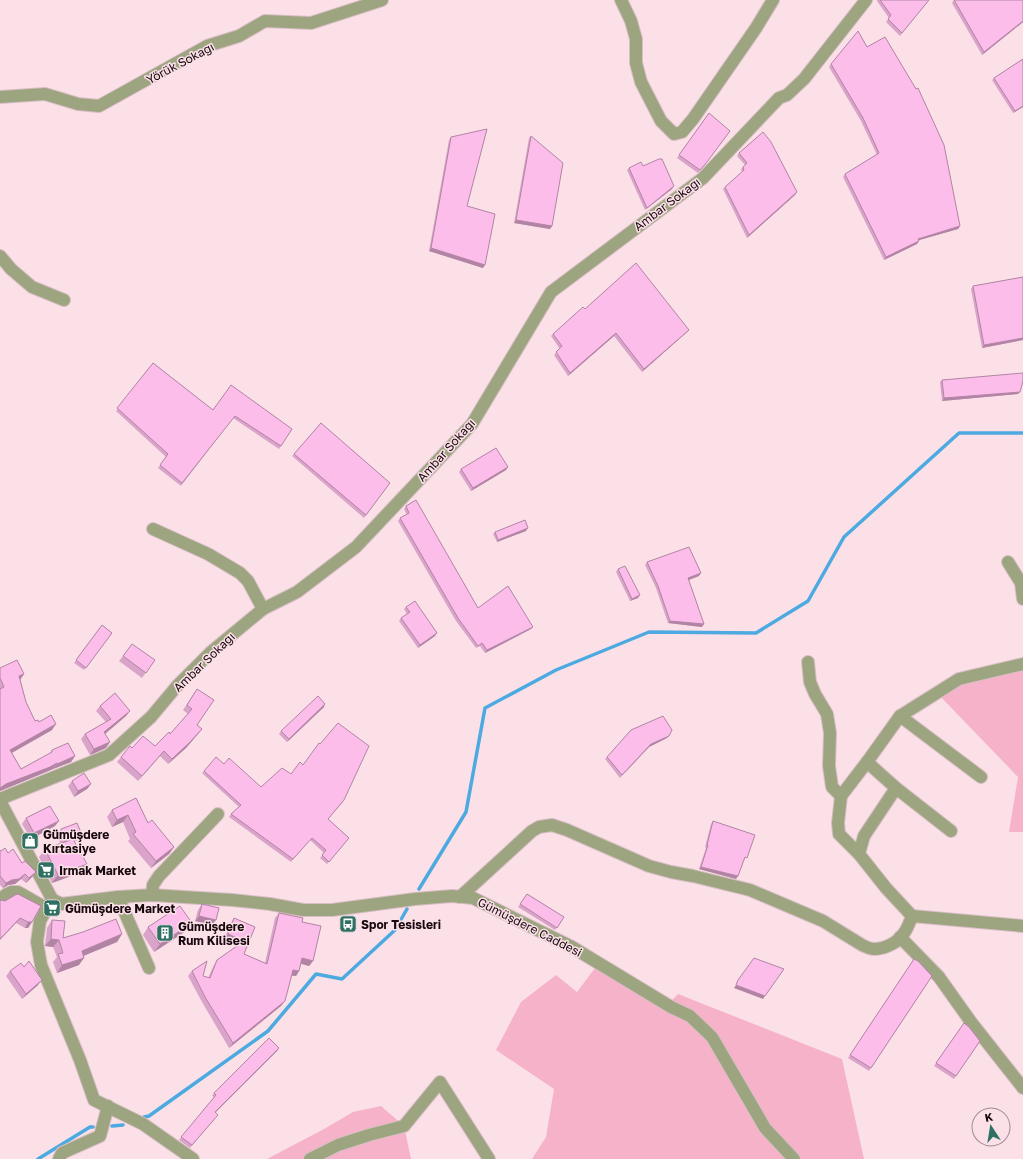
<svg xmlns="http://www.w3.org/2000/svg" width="1023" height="1159" font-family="'Golos Text',sans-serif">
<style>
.green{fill:#f5b2c8}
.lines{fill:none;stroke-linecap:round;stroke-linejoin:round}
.stream{stroke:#4daae0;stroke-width:3.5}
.minor-casing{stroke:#d8bec5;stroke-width:14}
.minor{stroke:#9da580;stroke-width:12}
.wall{fill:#daa3c9}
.shaded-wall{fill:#b184a4}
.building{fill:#fdbdea;stroke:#b184a4}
.labels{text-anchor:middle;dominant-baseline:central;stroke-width:3;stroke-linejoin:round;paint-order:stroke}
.street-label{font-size:12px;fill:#18090f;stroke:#fce0e8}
.poi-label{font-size:12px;font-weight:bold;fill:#18090f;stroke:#fce0e8;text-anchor:start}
</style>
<rect width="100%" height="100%" fill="#fce0e8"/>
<g class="green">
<path d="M1023 659V832H1009L1018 777 937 693Z"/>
<path d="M595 968 663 1009 678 994 842 1059 864 1159H532L546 1137 554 1089 496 1050 521 1002 556 975 577 992Z"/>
<path d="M381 1106 404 1126 411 1159H267L324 1129 353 1112Z"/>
</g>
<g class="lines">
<g class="stream">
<path d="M419 889 466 812 485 708 556 670 649 632 756 633 808 601 844 537 959 433H1023"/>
<path d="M144 1117 149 1116 268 1031 316 974 342 979 395 930 407 909"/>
<path d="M112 1126 123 1125"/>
<path d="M38 1159 90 1127H93"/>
</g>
<defs>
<g id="minor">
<path d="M621 0 631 21 636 39V63L641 82 661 121 674 134 682 132 693 119 756 28 773 0"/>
<path d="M0 97 45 94 78 104 99 106 207 46 239 36 265 21 311 23 382 0"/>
<path d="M0 256 11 269 32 287 64 300"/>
<path d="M153 529 208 554 240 573 248 581 263 609"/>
<path d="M1008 562 1021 583 1023 599"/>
<path d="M808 662 810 682 815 694 827 714 830 733 829 766 832 787 841 796"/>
<path d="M900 716 981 777"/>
<path d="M0 799 109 755 151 717 177 686 211 652 263 609 297 592 356 547 472 424 551 292 703 178 779 98 787 95 804 79 866 0"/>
<path d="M0 801 52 899 61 904 118 897 152 895 232 900 270 904 303 910H332L415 899 452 896 473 898 572 947 671 1007 690 1016 712 1037 765 1128 794 1159"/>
<path d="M951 831 896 788 867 762 900 716 959 679 1023 664"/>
<path d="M859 854 839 834 838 823 841 796 867 762"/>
<path d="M152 895 153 885 159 876 218 814"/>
<path d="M118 897 149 968"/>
<path d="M460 897 532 831 539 827 552 825 567 830 649 866 671 872 693 876 750 890 823 921 862 945C866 947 870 949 874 949 885 949 899 942 904 933 908 928 910 921 912 916L886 888 859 854 864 836 896 788"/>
<path d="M0 899 7 894 11 892H18L46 908"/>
<path d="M52 899 40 921 37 942 41 965 80 1060 94 1100 143 1124 193 1159"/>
<path d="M912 916 1023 926"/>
<path d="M900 937 939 977 971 1022 1023 1088"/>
<path d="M59 1159 62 1153 100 1136 108 1106"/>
<path d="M310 1159 338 1145 369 1135 404 1126 440 1082 489 1159"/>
</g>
</defs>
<use href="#minor" class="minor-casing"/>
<use href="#minor" class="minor"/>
</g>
<g class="wall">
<path d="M877 0H929L900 36 886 22 889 18 877 1Z"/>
<path d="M954 0H1023V22L982 55 952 3Z"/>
<path d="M1023 59V107L1013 113 992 80 994 78Z"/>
<path d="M831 64 960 226 958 229 919 240 917 244 884 260 843 177 845 174 877 155 861 121 829 67Z"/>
<path d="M709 113 706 164 698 173 677 158Z"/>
<path d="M531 136 552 226 550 229 514 223 529 138Z"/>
<path d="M451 137 467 206 483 268 429 251 449 140Z"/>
<path d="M739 153 797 192 795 195 747 238 723 189 725 187 742 172 741 169 745 165 737 156Z"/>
<path d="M643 166 672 189 645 210 627 170 629 168Z"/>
<path d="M1023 277V340L982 348 971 289 973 286Z"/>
<path d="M585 309 689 330 687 332 642 372 614 336 568 376 554 355 560 349 551 336 553 334Z"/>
<path d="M153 363 213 410 231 385 281 446 279 449 233 418 181 486 158 468 166 457 116 411Z"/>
<path d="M942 380 1018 394 942 401 940 382Z"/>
<path d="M294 454 390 483 364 518 292 456Z"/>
<path d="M508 467 506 470 471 491 459 472 461 469Z"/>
<path d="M406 506 478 608 531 629 485 653 480 646 476 648 456 621 398 521 400 518 407 515 404 509Z"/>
<path d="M526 531 497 542 493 534 495 532Z"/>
<path d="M647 562 699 576 689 580 702 627 668 623 656 588 645 565Z"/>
<path d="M618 569 638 598 630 601 616 572Z"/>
<path d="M406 607 435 636 418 648 399 621 401 618 407 614 404 609Z"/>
<path d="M102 625 112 633 84 670 74 663Z"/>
<path d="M123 656 155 660 142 678 119 661Z"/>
<path d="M0 668 24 674 20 679 26 702 35 721 39 722 52 730 12 753 21 769 49 754 52 750 75 756 71 762 53 769 46 772 0 791Z"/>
<path d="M197 689V725L202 729 198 734 186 748 168 764 160 756 138 781 117 762 121 757 132 748 155 746 170 734 188 714 183 710Z"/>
<path d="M100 706 126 716 105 734 106 748 90 755 81 739 85 734 106 722 96 711Z"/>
<path d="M324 707 287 742 279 734 281 731Z"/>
<path d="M667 738 649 747 620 778 605 759 607 757Z"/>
<path d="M224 764 261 787 291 774 343 802 328 819 349 838 327 864 320 858 324 853 310 840 291 862 229 817 231 814 239 807 202 773 204 771Z"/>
<path d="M72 781 91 784 87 789 74 797 68 786Z"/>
<path d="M136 798 148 823 174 847 169 854 151 868 128 841 130 839 123 822 112 827 107 817 112 810Z"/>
<path d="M26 818 55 826 31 839 22 824Z"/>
<path d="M713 821 745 860H744L736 879 699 869 706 848 705 847 711 824Z"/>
<path d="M61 829 78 840 74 841 82 872 52 883 39 857 45 849 60 843 57 834Z"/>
<path d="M0 850 1 851 8 853 36 872 32 877 26 883 21 879 15 884 8 885 3 888 0 885Z"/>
<path d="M527 894 564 917 555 930 518 907Z"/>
<path d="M0 901 32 922 28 928H25L16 923Z"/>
<path d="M202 904 212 925 195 921 198 910Z"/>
<path d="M279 913 302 922 313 961 309 966 301 964 299 971 296 976H292L281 1006 229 1048 202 1002 188 976 192 971 208 978 214 965 217 960 239 945 224 939 231 923 234 918 244 954 265 963 275 918Z"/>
<path d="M52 920 63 938 122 934 117 942 83 956 79 965 57 973 53 962 57 957 53 947 45 946 47 928Z"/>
<path d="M192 923 186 931 154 952 143 935 148 927Z"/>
<path d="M914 959 932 976 869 1071 848 1058Z"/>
<path d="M10 971 38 985 22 999 6 976Z"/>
<path d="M964 1023 980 1041 954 1079 934 1066Z"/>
<path d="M279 1048 277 1051 215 1112 216 1117 190 1148 179 1140 214 1097 212 1096 214 1093Z"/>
</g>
<g class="shaded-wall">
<path d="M1023 21V22L982 55 984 52Z"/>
<path d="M1023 106V107L1013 113 1015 111Z"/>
<path d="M674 186 672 189 645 210 647 208Z"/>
<path d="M797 192 795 195 747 238 749 235Z"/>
<path d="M516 220 552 226 550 229 514 223Z"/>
<path d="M960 226 958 229 916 241 918 239Z"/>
<path d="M919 241 917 244 884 260 886 257Z"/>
<path d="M431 248 485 265 483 268 429 251Z"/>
<path d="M689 330 687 332 642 372 644 369Z"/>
<path d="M616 333 614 336 568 376 570 373Z"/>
<path d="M1023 338V340L982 348 984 345Z"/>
<path d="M1020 392 1018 394 942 401 944 398Z"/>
<path d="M508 467 506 470 471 491 473 488Z"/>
<path d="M528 528 526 531 497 542 498 540Z"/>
<path d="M701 573 699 576 686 581 688 578Z"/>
<path d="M640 595 638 598 630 601 632 599Z"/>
<path d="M670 621 704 624 702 627 668 623Z"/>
<path d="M533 627 531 629 485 653 487 650Z"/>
<path d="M437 633 435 636 418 648 420 645Z"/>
<path d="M24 674 20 680 19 676Z"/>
<path d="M325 704 324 707 287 742 289 739Z"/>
<path d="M130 711 126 716 100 738 104 732Z"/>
<path d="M56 724 52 730 6 756 10 750Z"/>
<path d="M202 729 198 734 186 748 168 764 172 759Z"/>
<path d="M669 736 667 738 649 747 620 778 651 744Z"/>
<path d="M110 742 106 748 90 755 94 749Z"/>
<path d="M164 751 160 756 138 781 142 776Z"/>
<path d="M75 756 71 762 53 769 57 764Z"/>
<path d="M57 763 53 769 46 772 0 791V788L6 784Z"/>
<path d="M91 784 87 789 74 797 78 791Z"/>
<path d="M128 815 123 822 112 827 117 820Z"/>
<path d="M59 821 55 826 31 839 34 833Z"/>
<path d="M82 835 78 840 61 846 65 840Z"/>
<path d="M174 847 169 854 151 868 156 861Z"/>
<path d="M87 864 82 872 52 883 58 875Z"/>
<path d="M701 867 738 876 736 879 699 869Z"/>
<path d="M36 872 32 877 26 883 29 878Z"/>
<path d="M25 874 21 879 15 884 8 885 3 888 6 883Z"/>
<path d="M199 916 216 920 212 925 195 921Z"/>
<path d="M20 918 16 923 0 940V939Z"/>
<path d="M28 922H32L28 928H25Z"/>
<path d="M192 923 186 931 154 952 160 944Z"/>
<path d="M122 934 117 942 76 959 82 951Z"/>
<path d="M228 934 244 941 241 946 224 939Z"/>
<path d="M51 939 59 940 53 947 45 946Z"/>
<path d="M84 958 79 965 57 973 62 965Z"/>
<path d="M302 958 313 961 309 966 299 963Z"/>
<path d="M293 970 299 971 296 976 290 975Z"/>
<path d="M42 980 38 985 22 999 26 994Z"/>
<path d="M736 985 765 996 763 999 734 988Z"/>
<path d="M285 1001 281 1006 229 1048 233 1043Z"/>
<path d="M279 1048 277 1051 213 1115 215 1112Z"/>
</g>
<g class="building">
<path d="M880 0H929L902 33 888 19 891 15Z"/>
<path d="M954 0H1023V21L984 52Z"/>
<path d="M858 31 867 47 885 37 916 89 918 88 944 145 960 226 918 239 919 241 886 257 845 174 879 153 863 118 831 64Z"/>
<path d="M1023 59V106L1015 111 994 78Z"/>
<path d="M709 113 730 131 707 162 700 170 679 155Z"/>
<path d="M487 129 467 206 495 214 485 265 431 248 451 137Z"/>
<path d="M763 132 771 142 797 192 749 235 725 187 744 170 743 167 747 163 739 153Z"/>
<path d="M531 136 563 163 552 226 516 220Z"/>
<path d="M659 159H662L674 186 647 208 629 168 641 162 643 166Z"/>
<path d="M636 263 689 330 644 369 616 333 570 373 556 352 562 346 553 334 583 307 585 309Z"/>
<path d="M1023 277V338L984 345 973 286Z"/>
<path d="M153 363 213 410 231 385 292 429 281 446 235 416 182 483 160 465 168 454 117 408Z"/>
<path d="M1023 373V381L1020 392 944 398 942 380Z"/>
<path d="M321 423 390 483 366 515 294 454Z"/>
<path d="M496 448 508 467 473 488 461 469Z"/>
<path d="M416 500 478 608 508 586 533 627 487 650 482 643 478 646 458 618 400 518 409 513 406 506Z"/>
<path d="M525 520 528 528 498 540 495 532Z"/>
<path d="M689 547 701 573 688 578 704 624 670 621 658 586 647 562Z"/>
<path d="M625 566 640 595 632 599 618 569Z"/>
<path d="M415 601 437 633 420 645 401 618 410 612 406 607Z"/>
<path d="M102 625 112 633 86 668 76 660Z"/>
<path d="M132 644 155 660 146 673 123 656Z"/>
<path d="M17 660 24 674 19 676 26 702 35 721 38 720 39 722 51 715 56 724 10 750 21 769 52 752V750L68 743 75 756 57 764V763L50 767 6 784 0 788V689L4 687 0 678V668Z"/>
<path d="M197 689 214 700 197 725 202 729 190 742 172 759 164 751 142 776 121 757 130 746 132 748 143 736 155 746 169 732 170 734 192 709 187 705Z"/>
<path d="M115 693 130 711 104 732 110 742 94 749 85 734 111 719 100 706Z"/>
<path d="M318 696 325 704 289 739 281 731Z"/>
<path d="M663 716 672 730 669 736 651 744 622 775 607 757 631 730Z"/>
<path d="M338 723 369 746 344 800 328 819 349 838 329 862 322 855 326 850 312 838 293 859 231 814 241 805 204 771 216 757 224 764 229 758 261 787 282 768 291 774 300 762 303 765 319 743 320 744Z"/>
<path d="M84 773 91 784 78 791 72 781Z"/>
<path d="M136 798 148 823 152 820 174 847 156 861 133 834 136 832 128 815 117 820 112 810Z"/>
<path d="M50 806 59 821 34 833 26 818Z"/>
<path d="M713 821 755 835 747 858 745 857 738 876 701 867 708 845H707Z"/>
<path d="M77 823 82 835 65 840 61 829Z"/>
<path d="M73 839 87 864 58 875 45 849Z"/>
<path d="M5 848 8 853 13 849 22 863 25 861 36 872 29 878 25 874 19 879 12 880 6 883 0 876V850L1 851Z"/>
<path d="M18 894 41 906 32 922H28L20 918 0 939V901L1 900 5 901 15 895Z"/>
<path d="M527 894 564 917 557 928 520 904Z"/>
<path d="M202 904 219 908 216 920 199 916Z"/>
<path d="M180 906 192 923 160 944 148 927Z"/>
<path d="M279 913 303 918 302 922 321 926 313 961 302 958 299 971 293 970 285 1001 233 1043 205 997 192 971 207 961 203 976 210 978 217 960 244 941 228 934 234 918 255 927 244 954 267 964Z"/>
<path d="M116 919 122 934 82 951 84 958 62 965 58 954 63 953 59 940 51 939 52 920 65 921 63 938 83 932Z"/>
<path d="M754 958 784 969 765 996 736 985 738 980Z"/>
<path d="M914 959 918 961 932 976 871 1068 850 1055Z"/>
<path d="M29 961 42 980 26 994 10 971 21 963 24 967Z"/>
<path d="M964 1023 969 1027 980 1041 956 1076 936 1063Z"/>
<path d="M269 1038 279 1048 215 1112 218 1115 192 1145 181 1137 216 1095 214 1093Z"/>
</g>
<defs>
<symbol id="shop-square" viewBox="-11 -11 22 22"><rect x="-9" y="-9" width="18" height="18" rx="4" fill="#2e7163" stroke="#fce0e8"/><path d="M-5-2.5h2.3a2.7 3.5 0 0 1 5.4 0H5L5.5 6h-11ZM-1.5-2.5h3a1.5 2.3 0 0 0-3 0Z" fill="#fff"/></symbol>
<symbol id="supermarket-square" viewBox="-11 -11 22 22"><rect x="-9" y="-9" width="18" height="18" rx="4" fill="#2e7163" stroke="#fce0e8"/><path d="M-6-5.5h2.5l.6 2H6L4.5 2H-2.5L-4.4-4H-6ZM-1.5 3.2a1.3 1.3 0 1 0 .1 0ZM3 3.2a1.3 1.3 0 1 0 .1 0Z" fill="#fff"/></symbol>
<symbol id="bus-square" viewBox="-11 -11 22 22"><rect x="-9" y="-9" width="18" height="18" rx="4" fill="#2e7163" stroke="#fce0e8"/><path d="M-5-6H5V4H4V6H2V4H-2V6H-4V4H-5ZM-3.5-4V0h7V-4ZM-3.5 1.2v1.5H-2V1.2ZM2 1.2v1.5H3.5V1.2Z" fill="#fff"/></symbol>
<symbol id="building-square" viewBox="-11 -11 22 22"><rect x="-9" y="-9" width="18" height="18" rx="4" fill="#2e7163" stroke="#fce0e8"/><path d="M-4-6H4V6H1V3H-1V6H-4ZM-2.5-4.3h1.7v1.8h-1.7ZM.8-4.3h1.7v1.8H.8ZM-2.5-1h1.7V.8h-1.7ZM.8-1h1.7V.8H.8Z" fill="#fff"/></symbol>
</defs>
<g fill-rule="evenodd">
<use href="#shop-square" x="20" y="831" width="20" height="20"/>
<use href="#supermarket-square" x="36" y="860" width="20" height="20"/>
<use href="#supermarket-square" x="42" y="898" width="20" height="20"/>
<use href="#bus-square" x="338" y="914" width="20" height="20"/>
<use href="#building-square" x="155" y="923" width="20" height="20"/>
</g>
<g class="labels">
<g class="street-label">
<text transform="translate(180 63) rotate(-28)">Yörük Sokağı</text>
<text transform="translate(667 204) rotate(-37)">Ambar Sokağı</text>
<text transform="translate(446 450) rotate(-48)">Ambar Sokağı</text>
<text transform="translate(204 662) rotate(-44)">Ambar Sokağı</text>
<text transform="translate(530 927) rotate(27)">Gümüşdere Caddesi</text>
</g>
<g class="poi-label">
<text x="43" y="834">Gümüşdere<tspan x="43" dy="14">Kırtasiye</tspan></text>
<text x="59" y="870">Irmak Market</text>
<text x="65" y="908">Gümüşdere Market</text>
<text x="361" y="924">Spor Tesisleri</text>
<text x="178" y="926">Gümüşdere<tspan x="178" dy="14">Rum Kilisesi</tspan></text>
</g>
</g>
<g transform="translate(991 1127) rotate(348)"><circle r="19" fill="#fce0e8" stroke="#a18a91"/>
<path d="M0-3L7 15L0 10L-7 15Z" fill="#2e7163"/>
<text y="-6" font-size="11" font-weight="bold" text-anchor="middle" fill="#18090f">K</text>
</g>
</svg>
